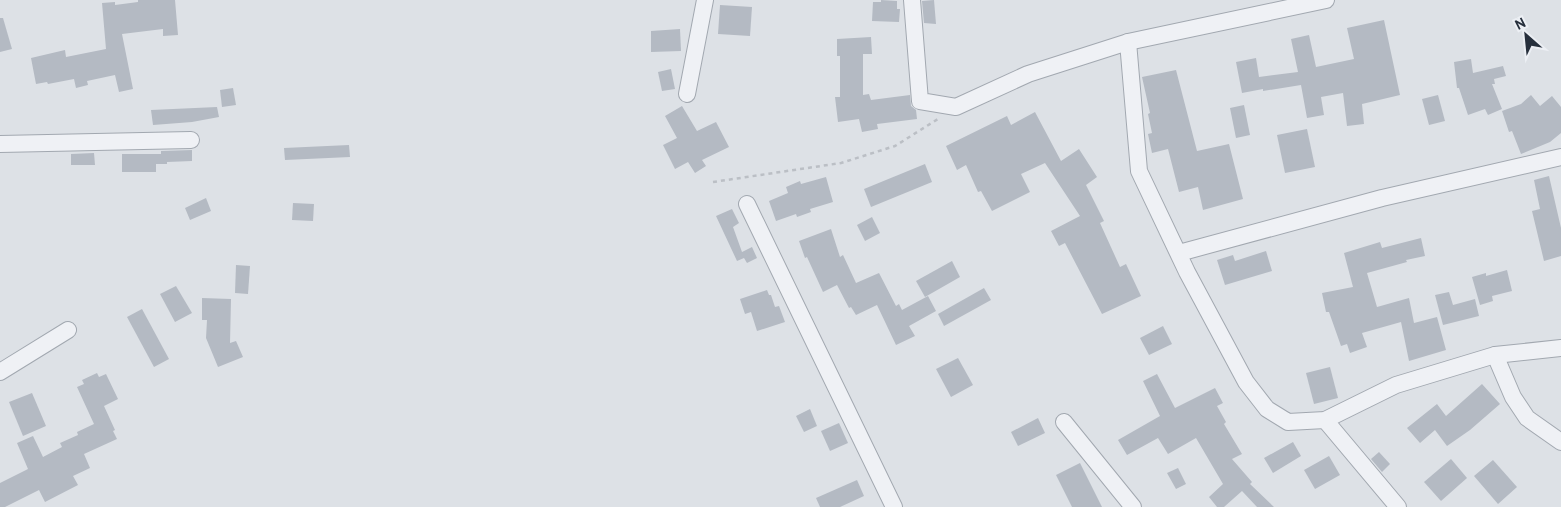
<svg xmlns="http://www.w3.org/2000/svg" width="1561" height="507" font-family="Overpass,sans-serif">
<style>
.building{fill:#b4bac3}
.lines{fill:none;stroke-linecap:round;stroke-linejoin:round}
.street-casing{stroke:#a2a8b0;stroke-width:18}
.path{stroke:#bbbfc5;stroke-width:2.5;stroke-dasharray:4 4;stroke-linecap:butt}
.street{stroke:#eff1f5;stroke-width:16}
</style>
<rect width="100%" height="100%" fill="#dde1e6"/>
<g class="building">
<path d="M138 0H175L178 35 163 36V29L122 34 133 89 119 92 115 75 87 81 88 85 76 88 74 79 48 84 47 82 36 84 31 58 65 50 66 57 106 49 102 3 115 2V5L138 2Z"/>
<path d="M881 0 897 1V9H900L899 22 872 21 873 2H881Z"/>
<path d="M934 0 936 24 924 23 922 1Z"/>
<path d="M720 5 752 7 750 36 718 34Z"/>
<path d="M0 18H3L12 49 0 52Z"/>
<path d="M1384 20 1400 95 1362 104 1364 124 1347 126 1343 93 1321 97 1324 115 1307 118 1301 85 1263 91V89L1242 93 1236 62 1256 58 1259 77 1298 72 1291 39 1309 35 1316 67 1354 59 1347 28Z"/>
<path d="M680 29 681 51 651 52V31Z"/>
<path d="M871 37 872 54H863V95L869 94 871 100 910 95 911 106 916 110 917 119 877 124 878 129 862 132 859 119 838 122 835 97H840V56H837V39Z"/>
<path d="M1471 59 1473 73 1503 66 1506 76 1494 79 1495 84H1492L1502 109 1488 115 1485 109 1468 115 1459 88H1457L1454 62Z"/>
<path d="M671 69 675 89 662 91 658 72Z"/>
<path d="M1176 70 1197 151 1229 144 1243 199 1203 210 1198 187 1179 192 1168 149 1152 153 1148 134 1152 133 1148 114 1150 113 1142 77Z"/>
<path d="M233 88 236 105 222 107 220 90Z"/>
<path d="M1438 95 1445 121 1429 125 1422 99Z"/>
<path d="M1531 95 1540 106 1552 96 1561 107V133L1550 142 1521 154 1512 131 1509 132 1502 111 1521 104Z"/>
<path d="M1244 105 1250 135 1236 138 1230 108Z"/>
<path d="M682 106 697 131 716 122 729 147 702 160 706 166 695 173 688 162 675 169 663 145 677 138 665 116Z"/>
<path d="M217 107 219 117 192 122 153 125 151 110Z"/>
<path d="M1035 112 1061 161 1079 149 1097 177 1086 185 1104 221 1100 223 1120 267 1126 264 1141 296 1102 314 1065 243 1059 246 1051 231 1080 216 1045 163 1021 174 1030 192 992 211 981 191 978 192 966 165 957 170 946 146 1007 116 1011 125Z"/>
<path d="M1307 129 1315 167 1285 173 1277 135Z"/>
<path d="M349 145 350 157 285 160 284 148Z"/>
<path d="M192 150V161L167 162V164H156V172H122V154H161V151Z"/>
<path d="M94 153 95 165H71V154Z"/>
<path d="M925 164 932 182 871 207 864 189Z"/>
<path d="M1549 176 1561 228V256L1544 261 1532 211 1540 209 1534 180Z"/>
<path d="M826 177 833 202 810 209 811 212 797 217 796 214 776 221 769 201 788 193 786 187 800 181 801 184Z"/>
<path d="M206 198 211 211 190 220 185 208Z"/>
<path d="M293 203 314 204 313 221 292 220Z"/>
<path d="M732 209 739 223 733 227 742 252 752 247 757 258 747 263 744 258 737 261 716 216Z"/>
<path d="M872 217 880 233 865 241 857 225Z"/>
<path d="M831 229 840 257 843 255 856 283 879 273 896 306 899 304 902 310 928 296 936 311 909 326 915 336 896 345 877 305 856 315 851 307 849 308 837 285 823 292 807 257 805 258 799 241Z"/>
<path d="M1421 238 1425 256 1406 260 1407 262 1367 273 1377 307 1409 298 1414 323 1437 317 1446 350 1409 361 1401 322 1362 333 1367 347 1350 353 1347 344 1341 346 1329 312H1326L1322 293 1353 287 1344 253 1380 242 1382 248Z"/>
<path d="M1266 251 1272 271 1225 285 1217 260 1233 255 1235 261Z"/>
<path d="M952 261 960 277 925 297 916 281Z"/>
<path d="M236 265 250 266 248 294 235 293Z"/>
<path d="M1507 270 1512 291 1492 296 1493 301 1480 305 1472 277 1486 273V276Z"/>
<path d="M176 286 192 313 175 322 160 294Z"/>
<path d="M984 288 991 300 944 326 938 314Z"/>
<path d="M767 290 769 295H771L775 307 779 306 785 322 757 331 751 312 745 314 740 299Z"/>
<path d="M1449 292 1453 305 1475 299 1479 316 1443 325 1435 295Z"/>
<path d="M202 298 231 299 230 343 236 341 243 357 218 367 206 338 207 320H202Z"/>
<path d="M142 309 169 359 154 367 127 317Z"/>
<path d="M1163 326 1172 344 1149 355 1140 338Z"/>
<path d="M958 358 973 385 951 397 936 369Z"/>
<path d="M1330 367 1338 398 1314 404 1306 373Z"/>
<path d="M97 373 99 377 106 374 118 399 104 406 115 430 113 431 117 439 84 454 90 468 73 476 78 485 45 502 39 490 5 507H0V483L28 469 17 443 33 436 43 457 62 447 60 443 78 435 77 432 94 424 77 387 84 384 82 380Z"/>
<path d="M1157 374 1175 408 1215 388 1223 403 1217 406 1226 422 1224 424 1242 454 1232 459 1252 482 1250 484 1274 507H1257L1242 491 1224 507H1217L1209 497 1223 484 1196 438 1168 454 1158 438 1127 455 1118 440 1160 416 1143 381Z"/>
<path d="M1482 384 1500 404 1470 430 1447 446 1435 430 1420 443 1407 428 1437 404 1446 416Z"/>
<path d="M32 393 46 426 23 436 9 402Z"/>
<path d="M810 409 817 426 804 432 796 416Z"/>
<path d="M1038 418 1045 433 1018 446 1011 432Z"/>
<path d="M839 423 848 443 830 451 821 431Z"/>
<path d="M1293 442 1301 456 1273 473 1264 458Z"/>
<path d="M1379 452 1390 464 1382 472 1371 459Z"/>
<path d="M1329 456 1340 475 1315 489 1304 470Z"/>
<path d="M1451 459 1467 478 1441 501 1424 482Z"/>
<path d="M1493 460 1517 487 1498 504 1474 476Z"/>
<path d="M1080 463 1102 507H1072L1056 475Z"/>
<path d="M1178 468 1186 484 1176 489 1167 473Z"/>
<path d="M857 480 864 496 840 507H820L816 498Z"/>
</g>
<g class="lines">
<defs>
<g id="street">
<path d="M912 0 920 101 956 107 1028 74 1128 42 1326 0"/>
<path d="M1128 42 1139 171 1187 272 1246 382 1267 409 1288 422 1325 420 1396 385 1495 355 1561 348"/>
<path d="M687 94 705 0"/>
<path d="M0 144 191 140"/>
<path d="M747 204 894 507"/>
<path d="M1179 253 1382 198 1561 157"/>
<path d="M1495 355 1513 397 1527 418 1561 442"/>
<path d="M0 372 68 330"/>
<path d="M1325 420 1398 507"/>
<path d="M1064 422 1133 507"/>
</g>
</defs>
<use href="#street" class="street-casing"/>
<path class="path" d="M713 182 841 163 895 146 938 119"/>
<use href="#street" class="street"/>
</g>
<g transform="translate(1526 35) rotate(333)" stroke="#eceff4" stroke-width="4" paint-order="stroke">
<path d="M0-4L9 19L0 12L-9 19Z" fill="#262f3c"/>
<text y="-8" font-size="14" font-weight="bold" text-anchor="middle" fill="#262f3c">N</text>
</g>
</svg>
